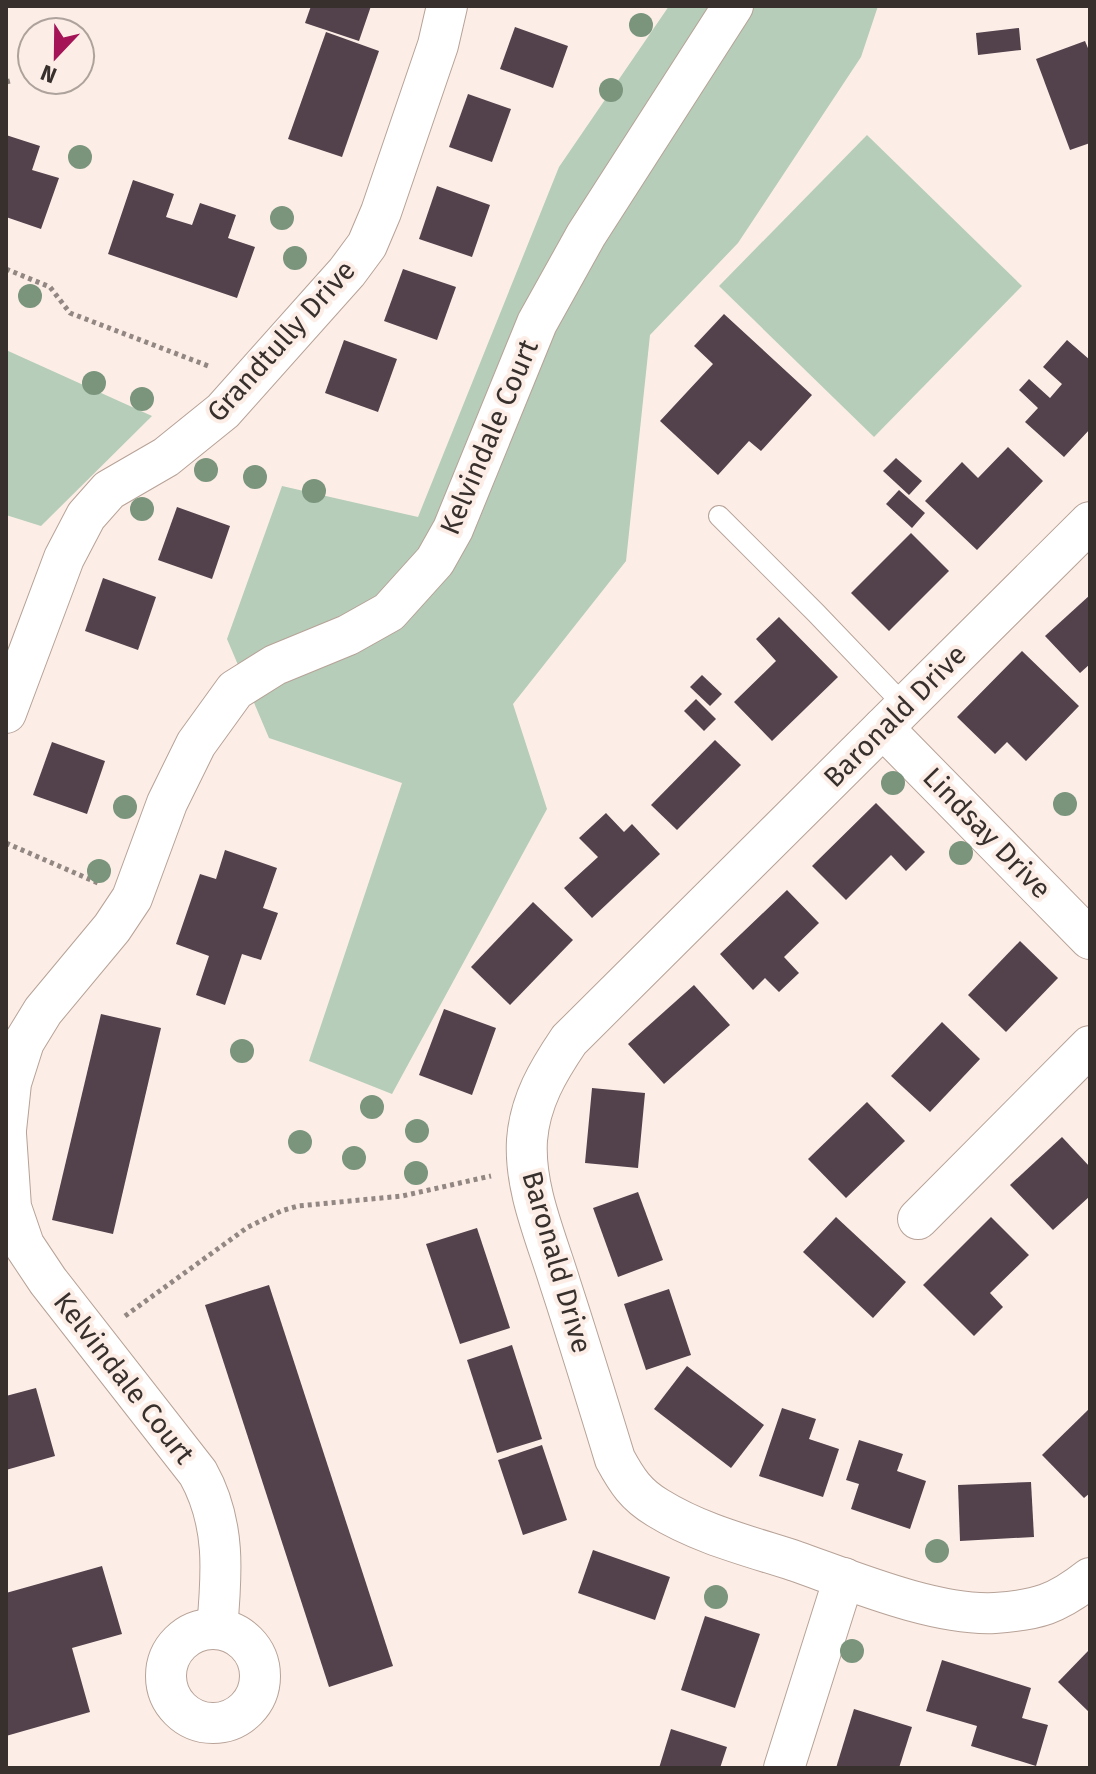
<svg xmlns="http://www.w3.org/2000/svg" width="1096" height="1774" font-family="'Fira Sans',sans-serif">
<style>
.green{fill:#b5cdb9}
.building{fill:#53414c}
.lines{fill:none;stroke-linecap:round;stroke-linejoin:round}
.service-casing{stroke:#b7a297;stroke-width:22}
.minor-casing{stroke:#b7a297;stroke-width:42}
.path{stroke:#928782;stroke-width:5;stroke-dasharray:4 4;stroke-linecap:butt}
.service{stroke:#fff;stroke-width:20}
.minor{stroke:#fff;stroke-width:40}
.tree{fill:#7a957c}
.labels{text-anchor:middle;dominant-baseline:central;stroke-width:8;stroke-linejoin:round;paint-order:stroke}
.street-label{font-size:28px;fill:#38302c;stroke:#fceee7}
</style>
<rect width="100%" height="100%" fill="#fceee7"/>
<g class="green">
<path d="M669 6H878L861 57 738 243 650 335 626 561 513 704 547 809 392 1094 309 1061 402 783 269 738 227 639 282 486 418 517 559 167Z"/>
<path d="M867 135 1022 286 874 437 719 286Z"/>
<path d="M6 350 152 416 41 526 6 515Z"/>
</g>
<g class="building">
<path d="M311 6H371L359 41 305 23Z"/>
<path d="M515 27 568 46 553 88 500 69Z"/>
<path d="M1019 28 1021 50 978 55 976 33Z"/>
<path d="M326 32 379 51 342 157 288 139Z"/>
<path d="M1085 41 1090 53V143L1070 150 1036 59Z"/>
<path d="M468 94 511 109 492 162 449 147Z"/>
<path d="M6 135 40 146 32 170 59 178 41 229 6 217Z"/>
<path d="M133 180 174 194 166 217 192 225 200 203 236 215 228 238 255 247 237 298 108 254Z"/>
<path d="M437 186 490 205 472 257 419 239Z"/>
<path d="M403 269 456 287 437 340 384 321Z"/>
<path d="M724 314 812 395 761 451 749 441 718 475 660 421 713 364 694 346Z"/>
<path d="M344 340 397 359 378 412 325 393Z"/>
<path d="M1067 340 1090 360V429L1064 457 1025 422 1038 408 1019 390 1029 379 1050 398 1062 384 1043 367Z"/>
<path d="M1008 447 1043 481 977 550 925 501 962 462 978 478Z"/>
<path d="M896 458 922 481 909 495 883 471Z"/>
<path d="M899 490 925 513 912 528 886 504Z"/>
<path d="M177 507 230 526 212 579 158 560Z"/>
<path d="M911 533 949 571 889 631 851 593Z"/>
<path d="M103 578 156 597 138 650 85 631Z"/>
<path d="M1090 595V664L1080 673 1045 636Z"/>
<path d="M779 617 838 677 772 741 734 702 776 661 756 639Z"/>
<path d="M1022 651 1079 706 1026 761 1007 742 995 754 957 717Z"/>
<path d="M702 675 722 694 710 706 690 687Z"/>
<path d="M696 699 716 719 704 731 684 711Z"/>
<path d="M715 740 741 765 677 830 651 805Z"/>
<path d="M52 742 105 761 87 814 33 795Z"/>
<path d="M876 803 925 852 906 871 891 855 846 900 812 866Z"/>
<path d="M606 813 624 832 632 824 660 854 592 918 564 888 598 857 579 838Z"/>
<path d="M225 850 277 868 263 908 278 913 261 960 242 954 225 1005 196 995 209 956 176 944 200 874 216 879Z"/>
<path d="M787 890 819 923 784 957 799 973 779 992 765 978 753 990 720 954Z"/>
<path d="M533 902 573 940 510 1005 471 967Z"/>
<path d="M1020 941 1058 978 1006 1032 968 995Z"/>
<path d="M694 985 730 1025 664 1084 628 1044Z"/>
<path d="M444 1009 496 1028 472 1095 419 1075Z"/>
<path d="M101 1014 161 1028 113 1234 52 1220Z"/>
<path d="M942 1022 980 1059 930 1112 891 1076Z"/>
<path d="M592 1088 645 1093 638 1168 585 1163Z"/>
<path d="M867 1102 905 1141 846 1198 808 1159Z"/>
<path d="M1062 1137 1090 1167V1196L1053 1230 1010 1185Z"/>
<path d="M638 1192 663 1260 618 1277 593 1208Z"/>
<path d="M836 1217 906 1282 873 1318 803 1252Z"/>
<path d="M991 1217 1029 1255 990 1293 1003 1307 974 1336 923 1285Z"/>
<path d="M477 1228 510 1328 460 1344 426 1244Z"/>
<path d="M269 1285 393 1666 329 1687 205 1305Z"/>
<path d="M669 1289 691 1355 646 1370 624 1304Z"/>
<path d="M512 1345 542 1439 497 1453 467 1360Z"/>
<path d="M687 1366 764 1425 731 1468 654 1409Z"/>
<path d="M36 1388 55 1456 6 1470V1396Z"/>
<path d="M782 1408 816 1419 809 1439 839 1449 823 1497 759 1476Z"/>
<path d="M1090 1408V1493L1084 1498 1042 1455Z"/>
<path d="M859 1440 903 1454 897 1471 926 1481 910 1529 851 1509 859 1484 846 1480Z"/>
<path d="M542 1445 567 1520 523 1535 498 1460Z"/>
<path d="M1031 1482 1034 1537 960 1541 958 1485Z"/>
<path d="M593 1550 670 1577 655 1620 578 1593Z"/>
<path d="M102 1566 122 1634 72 1648 90 1712 6 1736V1593Z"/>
<path d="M705 1616 760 1634 735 1708 681 1690Z"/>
<path d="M1090 1649V1713L1058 1682Z"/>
<path d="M942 1660 1031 1688 1022 1718 1048 1725 1036 1766 971 1746 977 1726 926 1711Z"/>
<path d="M854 1709 912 1727 899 1768H836Z"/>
<path d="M671 1729 727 1747 720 1768H659Z"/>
</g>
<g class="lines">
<defs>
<path id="service" d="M719 516 816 613 905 706"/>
<g id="minor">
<path d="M1090 522 569 1040C548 1071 530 1101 527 1140 524 1188 546 1237 560 1283 579 1341 597 1400 615 1459 627 1481 636 1495 658 1508 700 1534 749 1546 795 1561 852 1581 935 1616 995 1613 1038 1610 1057 1604 1090 1578"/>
<path d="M6 713 64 558 86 516 109 490 166 457 223 411 347 272 367 245 381 212 438 45 447 6"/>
<path d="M883 728 1090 939"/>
<path d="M6 1130 11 1083 24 1042 43 1011 112 928 132 898 167 803 196 744 235 690 275 665 348 635 389 612 435 561 453 529 537 323 586 235 733 6"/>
<path d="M6 1134 11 1207 24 1245 48 1281 198 1473C226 1523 222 1574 217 1629"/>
<path d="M918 1219 1090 1046"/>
<circle cx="213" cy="1676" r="47"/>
<path d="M784 1768 844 1578"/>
</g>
</defs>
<use href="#service" class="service-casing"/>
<use href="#minor" class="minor-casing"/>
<g class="path">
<path d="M6 82 10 81"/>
<path d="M6 269 50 287 70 313 211 367"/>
<path d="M6 843 98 883"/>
<path d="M125 1316 248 1227 281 1211 298 1206 402 1196 491 1176"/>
</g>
<use href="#service" class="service"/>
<use href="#minor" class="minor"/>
</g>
<g class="tree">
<circle cx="641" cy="25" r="12"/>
<circle cx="611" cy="90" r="12"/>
<circle cx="80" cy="157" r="12"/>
<circle cx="282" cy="218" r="12"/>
<circle cx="295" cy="258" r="12"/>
<circle cx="30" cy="296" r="12"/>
<circle cx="94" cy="383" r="12"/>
<circle cx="142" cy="399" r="12"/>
<circle cx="206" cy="470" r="12"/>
<circle cx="255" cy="477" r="12"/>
<circle cx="314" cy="491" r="12"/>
<circle cx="142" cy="509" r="12"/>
<circle cx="893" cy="783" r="12"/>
<circle cx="1065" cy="804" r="12"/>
<circle cx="125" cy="807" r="12"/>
<circle cx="961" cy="853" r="12"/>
<circle cx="99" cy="871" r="12"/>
<circle cx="242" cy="1051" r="12"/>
<circle cx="372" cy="1107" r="12"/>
<circle cx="417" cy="1131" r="12"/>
<circle cx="300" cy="1142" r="12"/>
<circle cx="354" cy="1158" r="12"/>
<circle cx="416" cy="1173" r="12"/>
<circle cx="937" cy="1551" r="12"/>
<circle cx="716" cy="1597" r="12"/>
<circle cx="852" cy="1651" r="12"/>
</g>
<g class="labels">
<g class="street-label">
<text transform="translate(281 341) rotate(-48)">Grandtully Drive</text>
<text transform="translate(489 437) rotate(-67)">Kelvindale Court</text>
<text transform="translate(895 716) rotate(-45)">Baronald Drive</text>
<text transform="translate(987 833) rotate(46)">Lindsay Drive</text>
<text transform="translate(557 1262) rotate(74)">Baronald Drive</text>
<text transform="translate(124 1378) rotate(52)">Kelvindale Court</text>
</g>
</g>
<rect width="1096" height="1774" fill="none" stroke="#38302c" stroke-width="16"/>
<g transform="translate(56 56) rotate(202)"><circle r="38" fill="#fceee7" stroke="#aea29c" stroke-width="2"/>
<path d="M0-6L14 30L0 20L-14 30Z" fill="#a41456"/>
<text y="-12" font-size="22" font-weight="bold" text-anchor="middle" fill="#38302c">N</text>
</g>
</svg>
